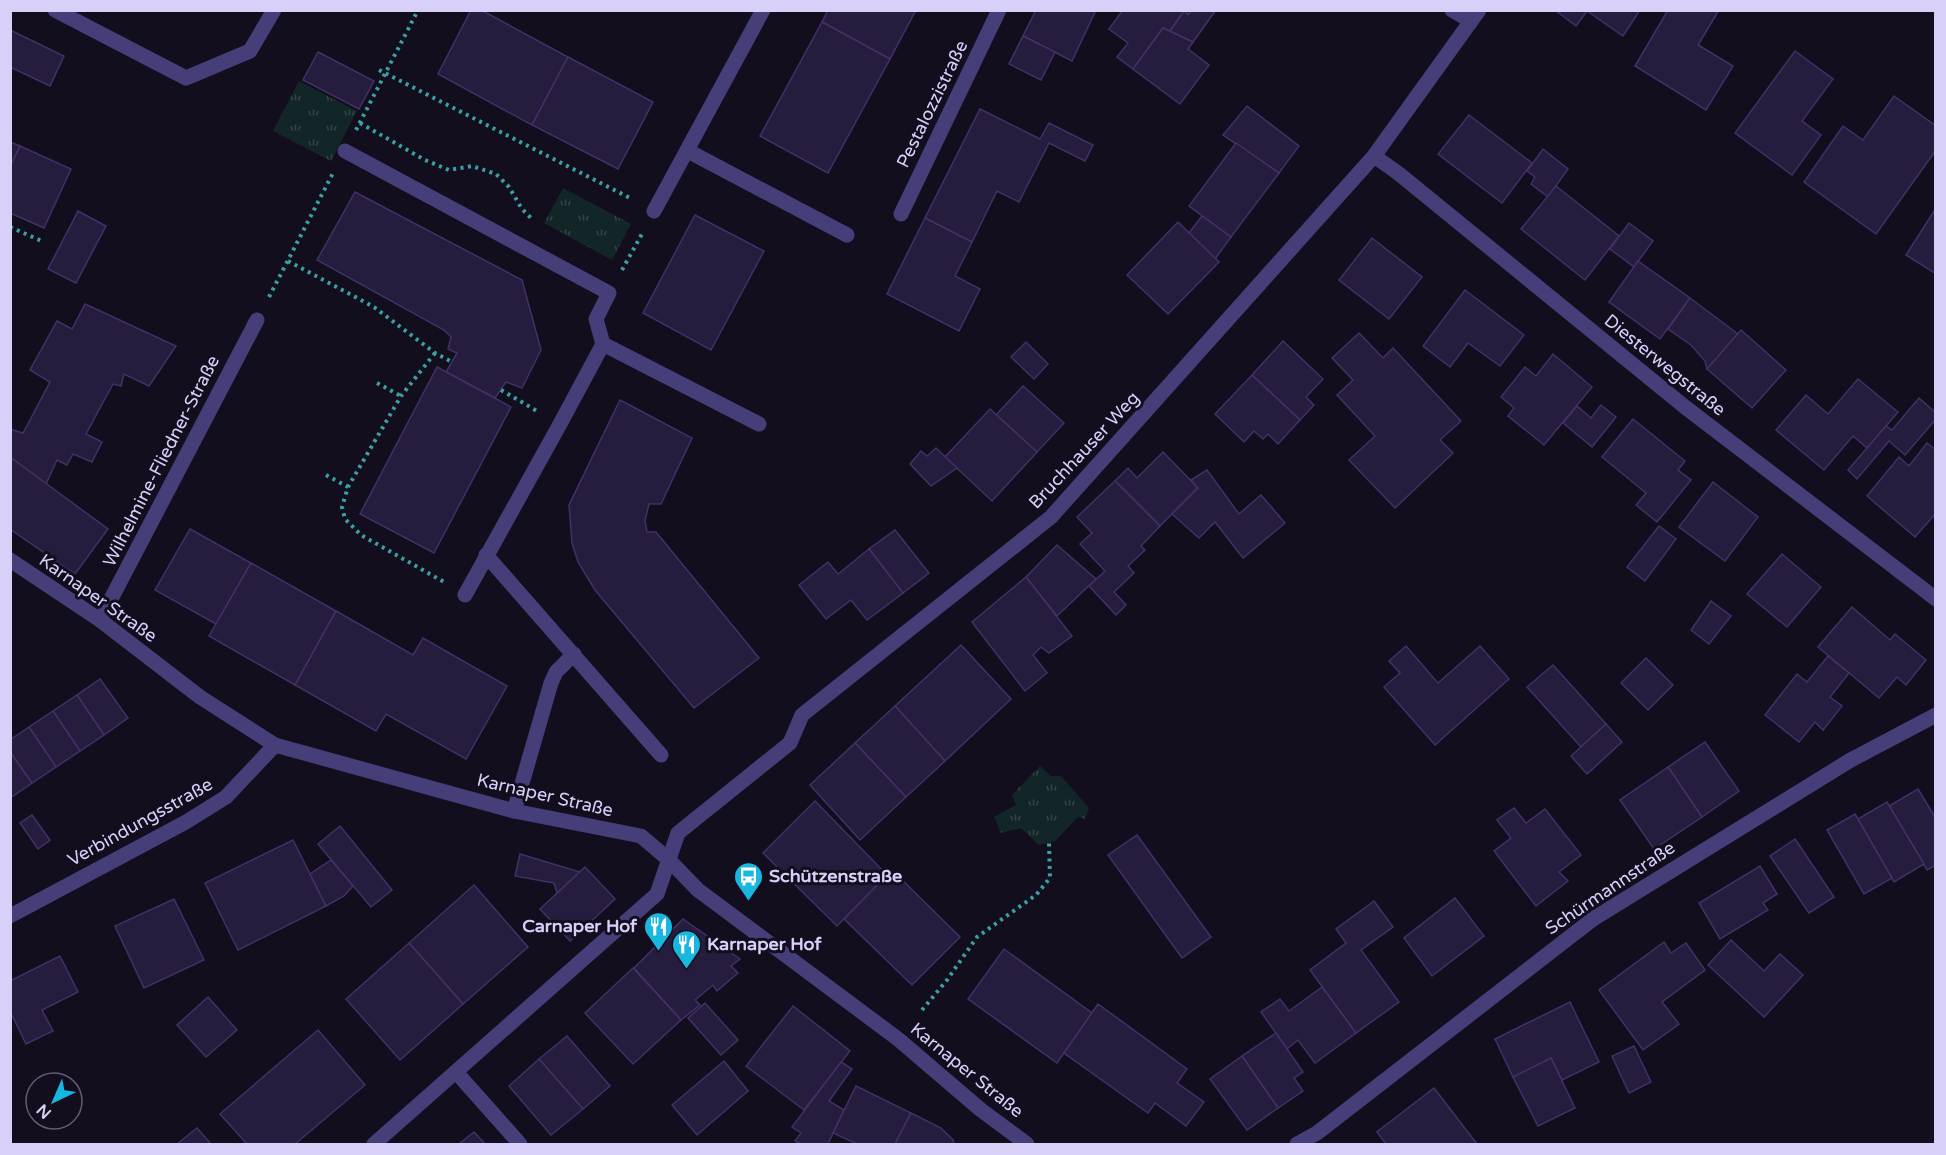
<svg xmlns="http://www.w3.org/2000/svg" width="1946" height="1155" font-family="'Varela Round',sans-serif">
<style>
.grass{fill:url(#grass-tufts)}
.building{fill:#261c3d;stroke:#413166;stroke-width:1.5}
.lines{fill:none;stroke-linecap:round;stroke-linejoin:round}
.path{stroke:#3aa0a4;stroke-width:4;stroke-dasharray:3 4.5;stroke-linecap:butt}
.minor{stroke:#463e78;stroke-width:15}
.labels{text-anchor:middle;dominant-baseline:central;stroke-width:6;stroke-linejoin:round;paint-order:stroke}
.street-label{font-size:18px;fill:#d9d0fa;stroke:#120e1e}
.poi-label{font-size:18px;font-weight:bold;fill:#d9d0fa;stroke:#120e1e;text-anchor:start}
</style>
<defs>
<pattern id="grass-tufts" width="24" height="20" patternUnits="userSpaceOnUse" patternTransform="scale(1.5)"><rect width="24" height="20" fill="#122627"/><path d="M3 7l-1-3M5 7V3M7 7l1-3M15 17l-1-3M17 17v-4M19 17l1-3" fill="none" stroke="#344447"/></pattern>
</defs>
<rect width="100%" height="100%" fill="#120e1e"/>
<g class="grass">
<path d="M299 81 357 111 331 161 273 131Z"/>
<path d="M563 188 631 224 612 260 544 223Z"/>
<path d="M1040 766 1051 776H1061L1089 808 1085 819 1078 817 1055 841 1039 845 1021 828 1001 833 994 817 1016 805 1012 795Z"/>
</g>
<g class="building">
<path d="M471 10H481L568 57 532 125 438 74Z"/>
<path d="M828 10H916L890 59 822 22Z"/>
<path d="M1036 10H1096L1072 61 1023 36Z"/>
<path d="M1123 10H1192L1188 15 1184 11 1170 31 1163 28 1133 69 1117 57 1128 43 1109 29Z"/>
<path d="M1192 10H1216L1193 42 1170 31 1184 11 1188 15Z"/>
<path d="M1555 10H1640L1623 36 1587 11 1576 26Z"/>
<path d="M1668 10H1719L1698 45 1733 66 1706 110 1635 66Z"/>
<path d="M822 22 890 59 828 173 760 136Z"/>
<path d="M1163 28 1193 42 1188 49 1209 65 1180 104 1133 69Z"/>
<path d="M10 30 64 56 50 86 10 67Z"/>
<path d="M1023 36 1055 52 1041 80 1009 64Z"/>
<path d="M1795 51 1833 79 1802 121 1821 135 1792 175 1735 133Z"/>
<path d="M318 52 374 81 359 109 303 80Z"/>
<path d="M568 57 653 102 618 169 532 125Z"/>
<path d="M1894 96 1936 126V150L1876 234 1804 182 1843 126 1863 140Z"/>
<path d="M1247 106 1299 146 1279 173 1223 135Z"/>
<path d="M980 109 1040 139 1049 123 1093 145 1085 161 1049 143 1019 202 997 191 972 242 925 218Z"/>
<path d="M1469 115 1532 163 1502 203 1438 154Z"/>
<path d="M10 142 20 146 10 167Z"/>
<path d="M1236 143 1279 173 1231 237 1189 206Z"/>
<path d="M20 146 71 169 44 228 10 213V167Z"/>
<path d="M1543 149 1568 169 1548 197 1531 184 1535 177 1527 171Z"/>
<path d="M1556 186 1619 236 1585 280 1521 229Z"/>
<path d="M355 192 522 280 541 350 522 388 506 382 495 398 446 372 457 353 448 349 451 337 444 330 317 260Z"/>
<path d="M1936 208V274L1906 255Z"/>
<path d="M78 211 106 226 76 283 48 269Z"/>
<path d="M695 215 764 251 711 350 643 313Z"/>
<path d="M1202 216 1231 237 1215 259 1189 233Z"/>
<path d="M925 218 972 242 955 276 980 289 959 331 887 294Z"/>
<path d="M1178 222 1219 262 1168 314 1127 275Z"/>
<path d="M1629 223 1653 241 1634 267 1610 249Z"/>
<path d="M1372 238 1422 277 1389 319 1339 280Z"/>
<path d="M1638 261 1690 298 1660 339 1609 302Z"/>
<path d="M1465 290 1524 335 1500 366 1468 343 1450 367 1423 346Z"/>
<path d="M1690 298 1738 334 1707 369 1705 361 1691 345 1668 329Z"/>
<path d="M85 304 176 346 149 386 124 374 121 386 113 384 86 434 102 442 92 462 73 454 67 465 57 460 46 484 10 457V429L23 433 50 382 30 370 57 321 72 329Z"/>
<path d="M1741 330 1786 370 1752 408 1707 369Z"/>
<path d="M1359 333 1383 358 1393 348 1461 421 1440 440 1453 453 1395 508 1349 460 1375 436 1337 395 1353 380 1332 358Z"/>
<path d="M1283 341 1323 379 1306 397 1314 405 1300 420 1252 375Z"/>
<path d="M1026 342 1048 364 1034 379 1011 357Z"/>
<path d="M1553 354 1592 387 1544 445 1508 416 1514 408 1501 397 1525 367 1536 376Z"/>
<path d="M437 367 511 407 434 553 360 514Z"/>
<path d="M1252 375 1300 420 1278 444 1268 434 1263 439 1254 431 1244 442 1215 414Z"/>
<path d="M1858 379 1898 412 1867 448 1853 436 1824 470 1776 430 1806 395 1828 414Z"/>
<path d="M1023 386 1064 423 1037 452 996 415Z"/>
<path d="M1919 398 1936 413V419L1905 455 1889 441 1857 479 1848 470 1886 426 1892 430Z"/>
<path d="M620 400 692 438 661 504H649L645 521 647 532H656L759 658 694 708 595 590 578 562 572 543 569 505Z"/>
<path d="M1601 405 1616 417 1592 447 1563 423 1577 406 1591 418Z"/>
<path d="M990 409 1037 452 992 501 945 457Z"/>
<path d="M1633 419 1685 461 1678 470 1691 480 1657 522 1636 505 1646 493 1602 457Z"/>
<path d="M1927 443 1936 450V513L1915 537 1867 496 1899 457 1909 466Z"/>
<path d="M936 448 957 468 931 486 910 464 921 451 927 456Z"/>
<path d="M1163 452 1198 488 1160 526 1115 481 1128 468 1137 478Z"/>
<path d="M10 457 108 529 75 574 10 529Z"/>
<path d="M1207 470 1239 514 1261 495 1285 523 1243 558 1215 522 1199 538 1172 514 1198 488 1191 480Z"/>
<path d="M1115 481 1160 526 1141 546 1145 550 1128 566 1134 573 1114 592 1126 605 1116 615 1089 586 1105 571 1080 544 1092 533 1077 517Z"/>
<path d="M1713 482 1758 517 1725 561 1679 527Z"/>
<path d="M1659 526 1676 539 1645 581 1627 567Z"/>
<path d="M190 529 251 563 216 624 155 590Z"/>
<path d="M895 530 929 573 903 593 869 549Z"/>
<path d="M1057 545 1096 579 1057 616 1026 577Z"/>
<path d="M869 549 903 593 867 620 851 600 826 619 799 585 828 562 838 574Z"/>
<path d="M1782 554 1821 587 1787 627 1747 594Z"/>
<path d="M251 563 336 611 295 685 209 636Z"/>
<path d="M1026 577 1072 636 1049 653 1041 647 1033 655 1047 673 1025 691 972 622Z"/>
<path d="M1711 601 1731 616 1709 644 1691 630Z"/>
<path d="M1852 607 1890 640 1895 634 1926 660 1906 685 1897 677 1879 698 1818 647Z"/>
<path d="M336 611 413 655 423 638 507 686 466 759 386 714 376 731 295 685Z"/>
<path d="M961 645 1011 699 945 761 895 706Z"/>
<path d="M1406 646 1438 683 1480 646 1509 679 1435 745 1384 687 1400 673 1389 661Z"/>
<path d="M1828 656 1849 673 1830 697 1842 706 1823 730 1815 722 1799 742 1765 715 1797 674 1807 682Z"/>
<path d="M1646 658 1673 685 1648 710 1621 683Z"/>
<path d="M1553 665 1606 724 1581 747 1527 687Z"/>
<path d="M100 679 128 718 104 735 77 695Z"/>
<path d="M77 695 104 735 80 751 53 711Z"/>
<path d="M895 706 945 761 906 797 855 743Z"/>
<path d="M53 711 80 751 56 767 29 727Z"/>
<path d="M1606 724 1622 742 1587 774 1571 756Z"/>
<path d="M29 727 56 767 32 783 10 752V740Z"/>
<path d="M1705 742 1739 791 1702 817 1668 767Z"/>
<path d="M855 743 906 797 860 840 810 785Z"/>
<path d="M10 752 32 783 10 798Z"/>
<path d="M1668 767 1702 817 1654 849 1620 800Z"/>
<path d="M1918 789 1936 819V865L1927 870 1889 806Z"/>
<path d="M815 801 887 875 837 926 763 853Z"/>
<path d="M1887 802 1924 864 1894 882 1858 819Z"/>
<path d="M1514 808 1526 823 1545 809 1581 855 1559 872 1568 881 1536 906 1494 851 1511 838 1497 820Z"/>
<path d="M1855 814 1892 878 1864 894 1827 830Z"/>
<path d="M32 815 50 840 38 849 20 823Z"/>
<path d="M340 826 392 890 371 907 318 844Z"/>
<path d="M1137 835 1211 937 1182 958 1108 855Z"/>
<path d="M1795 839 1834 897 1809 913 1770 856Z"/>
<path d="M293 840 326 906 238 950 205 883Z"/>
<path d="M520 854 580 872 557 893 554 883 515 876Z"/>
<path d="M331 860 353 886 344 896 326 906 310 874Z"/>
<path d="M1760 866 1777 894 1763 903 1768 910 1720 939 1699 903Z"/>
<path d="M585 867 615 899 570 941 540 909Z"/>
<path d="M892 870 960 937 912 985 844 919Z"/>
<path d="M474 885 528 947 463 1004 409 943Z"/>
<path d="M1455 898 1484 936 1432 976 1404 938Z"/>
<path d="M174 899 204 960 144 988 115 926Z"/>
<path d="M1374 901 1393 927 1361 950 1399 1002 1356 1033 1310 970 1346 943 1336 929Z"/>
<path d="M683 919 740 959 731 966 738 973 717 991 713 985 695 1000 700 1005 681 1020 634 968Z"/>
<path d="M1731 940 1764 971 1780 954 1803 975 1764 1017 1708 965Z"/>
<path d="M1664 942 1671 953 1686 943 1705 970 1662 1002 1679 1024 1643 1050 1599 990Z"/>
<path d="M409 943 463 1004 400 1060 346 999Z"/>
<path d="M1004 949 1092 1013 1057 1063 968 999Z"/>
<path d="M60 956 78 992 42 1010 53 1031 26 1044 10 1011V981Z"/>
<path d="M633 968 681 1020 633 1064 585 1013Z"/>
<path d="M1322 987 1356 1033 1315 1063 1298 1040 1287 1049 1261 1012 1280 999 1289 1011Z"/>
<path d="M208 997 237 1030 206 1057 177 1025Z"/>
<path d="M1570 1002 1599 1062 1562 1080 1551 1058 1513 1077 1495 1039Z"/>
<path d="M705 1003 738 1040 721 1055 688 1018Z"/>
<path d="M1098 1004 1187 1069 1177 1083 1204 1102 1186 1126 1155 1103 1148 1113 1064 1053Z"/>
<path d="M793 1006 850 1051 804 1110 746 1066Z"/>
<path d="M318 1030 365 1085 295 1144H247L220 1114Z"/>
<path d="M1276 1033 1303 1072 1294 1078 1303 1091 1278 1108 1242 1056Z"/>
<path d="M567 1036 610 1086 583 1109 539 1059Z"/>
<path d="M1634 1046 1651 1082 1629 1093 1612 1056Z"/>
<path d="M1242 1056 1278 1108 1247 1130 1210 1079Z"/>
<path d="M1551 1058 1575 1108 1538 1126 1513 1077Z"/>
<path d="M539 1059 583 1109 551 1135 509 1086Z"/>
<path d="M724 1061 748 1091 697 1135 672 1105Z"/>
<path d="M841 1062 852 1069 829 1101 844 1110 828 1144H801L795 1141 801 1133 792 1127Z"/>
<path d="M856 1086 911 1113 895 1144H857L833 1133Z"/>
<path d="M1434 1088 1477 1144H1386L1377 1132Z"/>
<path d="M911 1113 941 1128 953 1140 954 1144H895Z"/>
<path d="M197 1128 211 1144H177Z"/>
<path d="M474 1132 485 1144H459Z"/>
</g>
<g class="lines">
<g class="path">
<path d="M379 70 632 199"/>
<path d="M360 123 425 160 449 170 472 166 496 174 509 187 522 209 531 218"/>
<path d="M356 130 418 10"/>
<path d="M10 227 44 242"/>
<path d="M288 261 374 307 435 353 452 362"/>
<path d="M622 270 643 232"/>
<path d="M269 297 333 173"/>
<path d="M435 353 401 396 348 487 342 507 345 519 361 535 444 582"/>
<path d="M377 383 401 396"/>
<path d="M501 390 537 411"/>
<path d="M326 475 348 487"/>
<path d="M922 1010 947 980 977 937 1036 895 1050 878 1049 843"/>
</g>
<g class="minor">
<path d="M55 10 186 78 250 51 274 10"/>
<path d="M1452 10 1471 21"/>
<path d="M345 151 609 293 596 319 603 344 560 424 465 595"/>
<path d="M688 151 847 235"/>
<path d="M1374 156 1398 173 1685 407 1936 599"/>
<path d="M654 211 763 10"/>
<path d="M901 214 999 10"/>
<path d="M603 344 759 424"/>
<path d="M486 555 661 755"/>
<path d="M10 560 100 620 200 697 275 745 514 811 641 836 668 859 698 890 898 1039 981 1110 1027 1144"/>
<path d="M100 620 257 320"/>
<path d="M514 811 551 683 556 672 574 654"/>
<path d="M10 916 186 822 226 797 275 745"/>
<path d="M456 1072 520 1144"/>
<path d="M374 1144 657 894 678 833 790 743 802 715 1051 517 1374 156 1479 10"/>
<path d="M1297 1144 1317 1133 1593 919 1849 761 1936 715"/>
</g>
</g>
<defs>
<symbol id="bus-pin" viewBox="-11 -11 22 30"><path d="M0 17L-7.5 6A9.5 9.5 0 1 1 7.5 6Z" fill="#17b7df" stroke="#120e1e"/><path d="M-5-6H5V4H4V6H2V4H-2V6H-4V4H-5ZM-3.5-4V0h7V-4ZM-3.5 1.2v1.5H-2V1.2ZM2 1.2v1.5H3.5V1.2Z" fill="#fff"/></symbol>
<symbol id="restaurant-pin" viewBox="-11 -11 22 30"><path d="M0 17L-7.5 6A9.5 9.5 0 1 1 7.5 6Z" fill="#17b7df" stroke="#120e1e"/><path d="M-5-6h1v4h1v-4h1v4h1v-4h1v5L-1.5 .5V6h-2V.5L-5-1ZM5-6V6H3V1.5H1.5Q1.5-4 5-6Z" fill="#fff"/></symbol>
</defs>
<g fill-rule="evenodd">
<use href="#bus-pin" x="732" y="860" width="33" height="45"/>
<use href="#restaurant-pin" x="642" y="910" width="33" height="45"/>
<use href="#restaurant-pin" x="670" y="928" width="33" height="45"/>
</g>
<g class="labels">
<g class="street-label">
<text transform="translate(932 104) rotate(-64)">Pestalozzistraße</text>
<text transform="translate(1665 365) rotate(39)">Diesterwegstraße</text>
<text transform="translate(1084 450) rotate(-47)">Bruchhauser Weg</text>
<text transform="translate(161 461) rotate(-63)">Wilhelmine-Fliedner-Straße</text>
<text transform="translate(98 598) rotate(35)">Karnaper Straße</text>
<text transform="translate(545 795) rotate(13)">Karnaper Straße</text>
<text transform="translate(140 822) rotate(-29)">Verbindungsstraße</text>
<text transform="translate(1610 888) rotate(-34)">Schürmannstraße</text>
<text transform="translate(967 1070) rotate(39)">Karnaper Straße</text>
</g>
<g class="poi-label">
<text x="769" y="876">Schützenstraße</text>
<text x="637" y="926" text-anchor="end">Carnaper Hof</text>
<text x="707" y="944">Karnaper Hof</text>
</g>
</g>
<rect width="1946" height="1155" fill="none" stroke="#d9d0fa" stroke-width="24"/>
<g transform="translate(54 1101) rotate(224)"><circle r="28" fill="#120e1e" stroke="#625c76" stroke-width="1.5"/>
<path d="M0-4.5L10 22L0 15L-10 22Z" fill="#17b7df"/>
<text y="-9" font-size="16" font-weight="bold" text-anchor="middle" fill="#d9d0fa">N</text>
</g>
</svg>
